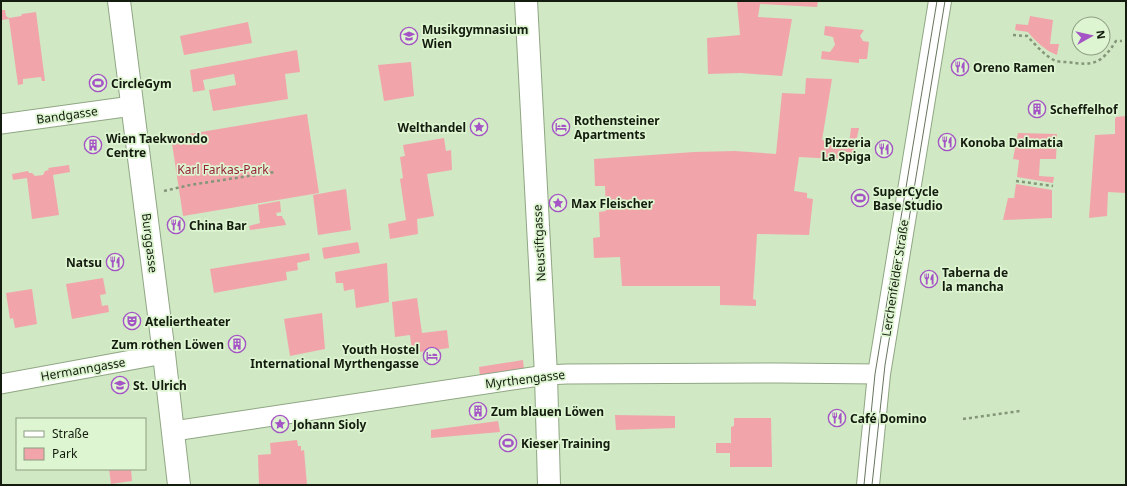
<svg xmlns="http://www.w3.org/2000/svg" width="1127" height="486" font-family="'Noto Sans',sans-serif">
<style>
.green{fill:#f1a5aa}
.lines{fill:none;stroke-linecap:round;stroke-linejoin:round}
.street-casing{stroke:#90a684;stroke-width:21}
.secondary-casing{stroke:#90a684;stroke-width:24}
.path{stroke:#84957a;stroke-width:2.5;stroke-dasharray:3 3;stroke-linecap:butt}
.street{stroke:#fff;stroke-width:19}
.secondary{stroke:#fff;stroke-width:22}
.tram{stroke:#66755d;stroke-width:1}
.labels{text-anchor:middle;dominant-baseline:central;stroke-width:3.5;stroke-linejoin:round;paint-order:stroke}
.poi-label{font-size:12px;font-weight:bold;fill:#141c0f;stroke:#ddf5d0;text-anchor:start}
.street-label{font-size:12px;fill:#141c0f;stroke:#ddf5d0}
.park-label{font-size:12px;fill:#952239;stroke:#ddf5d0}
</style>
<rect width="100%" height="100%" fill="#d0e8c3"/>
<g class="green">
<path d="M735 1H818L817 7 760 4 758 17 792 19 782 76 740 73 708 74 707 38 740 35 737 1Z"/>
<path d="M1 10H5L6 16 9 18 21 16 22 14 36 12 45 81H42L41 77 23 79V84L18 85 9 19 1 20Z"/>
<path d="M1030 16 1053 20 1050 44H1059L1057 55C1046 51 1036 42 1028 32L1015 30 1016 24 1028 25Z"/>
<path d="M248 22 252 43 184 55 180 36Z"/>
<path d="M825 26 864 30 860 36 863 41 869 42 867 59H859V63L821 59 822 51 830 52 835 45 833 37 824 35Z"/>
<path d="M297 50 300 72 285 74 288 99 213 111 209 90 236 85 234 74 203 80 205 90 193 92 190 70Z"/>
<path d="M411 62 414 96 384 101 378 65Z"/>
<path d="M806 78 832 79 822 140 849 144 851 128H859L852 160 799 157 794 191 807 193V198L813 199 809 235 757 234 753 299 756 300V306C744 306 733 305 720 305V286H622L620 257 594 258 593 238 600 237 599 212 606 211 605 186H595L594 159 694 152 735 151 776 154 782 93 805 94Z"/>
<path d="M307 114 319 193 183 216 171 137Z"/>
<path d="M1126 116V193L1108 192 1107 216 1089 218 1095 135 1115 134V119L1116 117Z"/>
<path d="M1018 133 1057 134 1056 159H1040L1039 176 1054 177 1053 183 1017 177 1019 160 1013 159Z"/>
<path d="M444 138 446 151 451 150 452 170 427 174 434 216 417 219 418 234 390 239 388 224 406 220 400 179 403 178 400 157 405 156 403 145Z"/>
<path d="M69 165 70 172 53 175 59 215 32 219 27 178 13 180 12 174 28 171 29 173H32L35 176 43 175 45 171 49 170 48 168Z"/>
<path d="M1016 184 1052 190V218L1003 220 1008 198H1014Z"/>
<path d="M346 189 351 230 318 235 313 195Z"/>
<path d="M280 201 281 212 276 213 277 216H282L283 219H284L286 225 250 230 249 226 260 223 258 205Z"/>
<path d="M358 242 360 253 324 259 322 248Z"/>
<path d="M309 253 310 260 297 263 298 270 286 272 287 280 214 293 210 269Z"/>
<path d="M387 263 389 302 356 308 354 289 344 291 343 283H336L335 272Z"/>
<path d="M103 278 106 294 100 295 102 306 108 305 109 312 72 319 66 284Z"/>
<path d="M32 289 37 324 15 328 13 318 10 319 6 293Z"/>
<path d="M417 298 422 333 447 330 449 348 412 353 410 335 395 337 392 302Z"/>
<path d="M322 313 325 349 290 356 284 319Z"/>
<path d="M523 360 524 370 480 376 479 367Z"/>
<path d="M615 415 675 416V428L616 430Z"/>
<path d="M734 418H771L772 467H730V453H716V443H731V427L734 426Z"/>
<path d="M498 421 500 432 431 438V430Z"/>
<path d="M297 440 298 446H301V451L304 450 307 485H259L258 455 271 454 270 443Z"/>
<path d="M109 469H131L132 481 111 484Z"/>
</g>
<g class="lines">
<defs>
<g id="street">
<path d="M1 124 132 106"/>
<path d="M1 384 164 354"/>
<path d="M174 431 546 375 567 374 779 373 879 374"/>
</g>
<g id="secondary">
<path d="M119 1 164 354 179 485"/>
<path d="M526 1 546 375 549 485"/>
<path d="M868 485 879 374 940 1"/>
</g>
</defs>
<use href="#street" class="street-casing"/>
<use href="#secondary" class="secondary-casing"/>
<g class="path">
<path d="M1013 35 1027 36C1035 44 1042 53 1052 59 1056 62 1062 62 1067 62 1094 66 1101 64 1116 41H1122"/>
<path d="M1016 181 1053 186"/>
<path d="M164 191 190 185 275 172"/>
<path d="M963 419 1020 411"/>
</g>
<use href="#street" class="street"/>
<use href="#secondary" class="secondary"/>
<g class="tram">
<path d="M864 485 875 374 937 1"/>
<path d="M872 485 885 365 945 1"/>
</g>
</g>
<defs>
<symbol id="school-ring" viewBox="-11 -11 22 22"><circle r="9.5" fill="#ddf5d0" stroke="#a454c5" stroke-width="1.5"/><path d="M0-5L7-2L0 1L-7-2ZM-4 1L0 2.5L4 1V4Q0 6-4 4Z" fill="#a454c5"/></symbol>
<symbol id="restaurant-ring" viewBox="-11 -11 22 22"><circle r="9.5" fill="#ddf5d0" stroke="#a454c5" stroke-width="1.5"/><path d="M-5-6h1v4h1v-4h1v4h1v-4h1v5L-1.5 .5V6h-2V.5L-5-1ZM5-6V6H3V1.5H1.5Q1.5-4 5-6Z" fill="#a454c5"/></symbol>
<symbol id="stadium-ring" viewBox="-11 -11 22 22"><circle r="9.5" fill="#ddf5d0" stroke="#a454c5" stroke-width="1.5"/><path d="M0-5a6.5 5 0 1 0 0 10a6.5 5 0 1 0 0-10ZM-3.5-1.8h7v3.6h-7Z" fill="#a454c5"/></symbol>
<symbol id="building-ring" viewBox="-11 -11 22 22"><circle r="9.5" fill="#ddf5d0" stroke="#a454c5" stroke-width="1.5"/><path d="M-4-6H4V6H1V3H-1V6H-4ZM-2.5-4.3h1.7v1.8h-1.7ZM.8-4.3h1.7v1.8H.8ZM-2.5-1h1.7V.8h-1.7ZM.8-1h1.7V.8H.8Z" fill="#a454c5"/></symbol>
<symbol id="sight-ring" viewBox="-11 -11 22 22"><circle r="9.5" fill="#ddf5d0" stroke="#a454c5" stroke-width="1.5"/><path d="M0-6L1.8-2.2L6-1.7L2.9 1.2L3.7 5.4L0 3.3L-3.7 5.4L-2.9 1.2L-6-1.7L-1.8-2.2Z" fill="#a454c5"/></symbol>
<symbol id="hotel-ring" viewBox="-11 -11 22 22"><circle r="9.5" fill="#ddf5d0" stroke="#a454c5" stroke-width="1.5"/><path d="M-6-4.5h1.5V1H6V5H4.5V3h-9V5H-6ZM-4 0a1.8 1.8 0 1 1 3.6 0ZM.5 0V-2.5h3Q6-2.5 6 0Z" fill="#a454c5"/></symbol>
<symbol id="theatre-ring" viewBox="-11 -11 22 22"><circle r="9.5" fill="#ddf5d0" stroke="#a454c5" stroke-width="1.5"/><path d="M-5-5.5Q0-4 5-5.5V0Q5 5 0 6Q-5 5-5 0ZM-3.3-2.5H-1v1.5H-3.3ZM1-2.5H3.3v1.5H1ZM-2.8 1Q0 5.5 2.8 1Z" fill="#a454c5"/></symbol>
</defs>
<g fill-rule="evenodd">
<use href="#school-ring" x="399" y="26" width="20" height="20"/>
<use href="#restaurant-ring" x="950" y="57" width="20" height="20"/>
<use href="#stadium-ring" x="88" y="73" width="20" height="20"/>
<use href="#building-ring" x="1027" y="99" width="20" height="20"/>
<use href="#sight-ring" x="469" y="117" width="20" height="20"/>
<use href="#hotel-ring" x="551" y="117" width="20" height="20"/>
<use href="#restaurant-ring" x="937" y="132" width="20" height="20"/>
<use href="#building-ring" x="83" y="135" width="20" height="20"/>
<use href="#restaurant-ring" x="874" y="139" width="20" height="20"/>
<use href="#stadium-ring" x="850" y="188" width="20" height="20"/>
<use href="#sight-ring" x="548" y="193" width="20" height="20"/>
<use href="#restaurant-ring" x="166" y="215" width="20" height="20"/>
<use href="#restaurant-ring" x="105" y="252" width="20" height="20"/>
<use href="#restaurant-ring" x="919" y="269" width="20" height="20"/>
<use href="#theatre-ring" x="122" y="311" width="20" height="20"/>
<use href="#building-ring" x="227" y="334" width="20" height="20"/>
<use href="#hotel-ring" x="422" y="346" width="20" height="20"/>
<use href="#school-ring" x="110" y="375" width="20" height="20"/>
<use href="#building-ring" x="468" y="401" width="20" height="20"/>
<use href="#restaurant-ring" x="827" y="408" width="20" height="20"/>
<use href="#sight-ring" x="270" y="414" width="20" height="20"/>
<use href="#stadium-ring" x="498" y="433" width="20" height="20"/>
</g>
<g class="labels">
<g class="poi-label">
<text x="422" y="29">Musikgymnasium<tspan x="422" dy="14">Wien</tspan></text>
<text x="973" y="67">Oreno Ramen</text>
<text x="111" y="83">CircleGym</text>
<text x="1050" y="109">Scheffelhof</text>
<text x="574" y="120">Rothensteiner<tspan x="574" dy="14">Apartments</tspan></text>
<text x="466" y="127" text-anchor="end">Welthandel</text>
<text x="106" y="138">Wien Taekwondo<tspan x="106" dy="14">Centre</tspan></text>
<text x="871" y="142" text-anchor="end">Pizzeria<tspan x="871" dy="14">La Spiga</tspan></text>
<text x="960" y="142">Konoba Dalmatia</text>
<text x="873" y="191">SuperCycle<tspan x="873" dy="14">Base Studio</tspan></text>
<text x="571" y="203">Max Fleischer</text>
<text x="189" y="225">China Bar</text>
<text x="102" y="262" text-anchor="end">Natsu</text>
<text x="942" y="272">Taberna de<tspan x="942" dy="14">la mancha</tspan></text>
<text x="145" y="321">Ateliertheater</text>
<text x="224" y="344" text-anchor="end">Zum rothen Löwen</text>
<text x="419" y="349" text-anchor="end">Youth Hostel<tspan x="419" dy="14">International Myrthengasse</tspan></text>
<text x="133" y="385">St. Ulrich</text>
<text x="491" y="411">Zum blauen Löwen</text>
<text x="850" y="418">Café Domino</text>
<text x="293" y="424">Johann Sioly</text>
<text x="521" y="443">Kieser Training</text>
</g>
<g class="street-label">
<text transform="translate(67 115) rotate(-8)">Bandgasse</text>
<text transform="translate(150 243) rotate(83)">Burggasse</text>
<text transform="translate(539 243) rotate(-93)">Neustiftgasse</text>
<text transform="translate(895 278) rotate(-81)">Lerchenfelder Straße</text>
<text transform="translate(83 369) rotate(-10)">Hermanngasse</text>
<text transform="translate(525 379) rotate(-7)">Myrthengasse</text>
</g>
<g class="park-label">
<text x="223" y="169">Karl Farkas-Park</text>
</g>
</g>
<rect width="1127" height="486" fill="none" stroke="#141c0f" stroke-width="4"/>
<rect x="16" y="418" width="130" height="52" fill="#ddf5d0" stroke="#8d9e83"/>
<rect x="24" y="431" width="20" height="6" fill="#ffffff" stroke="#8d9e83"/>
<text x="52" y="438" font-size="12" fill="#141c0f">Straße</text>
<rect x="24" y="448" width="20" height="12" fill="#f1a5aa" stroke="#8d9e83"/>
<text x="52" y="458" font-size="12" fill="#141c0f">Park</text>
<g transform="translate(1091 36) rotate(82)"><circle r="19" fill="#ddf5d0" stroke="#8d9e83"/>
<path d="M0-3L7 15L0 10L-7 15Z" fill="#a454c5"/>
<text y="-6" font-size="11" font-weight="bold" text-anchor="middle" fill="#141c0f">N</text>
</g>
</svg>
